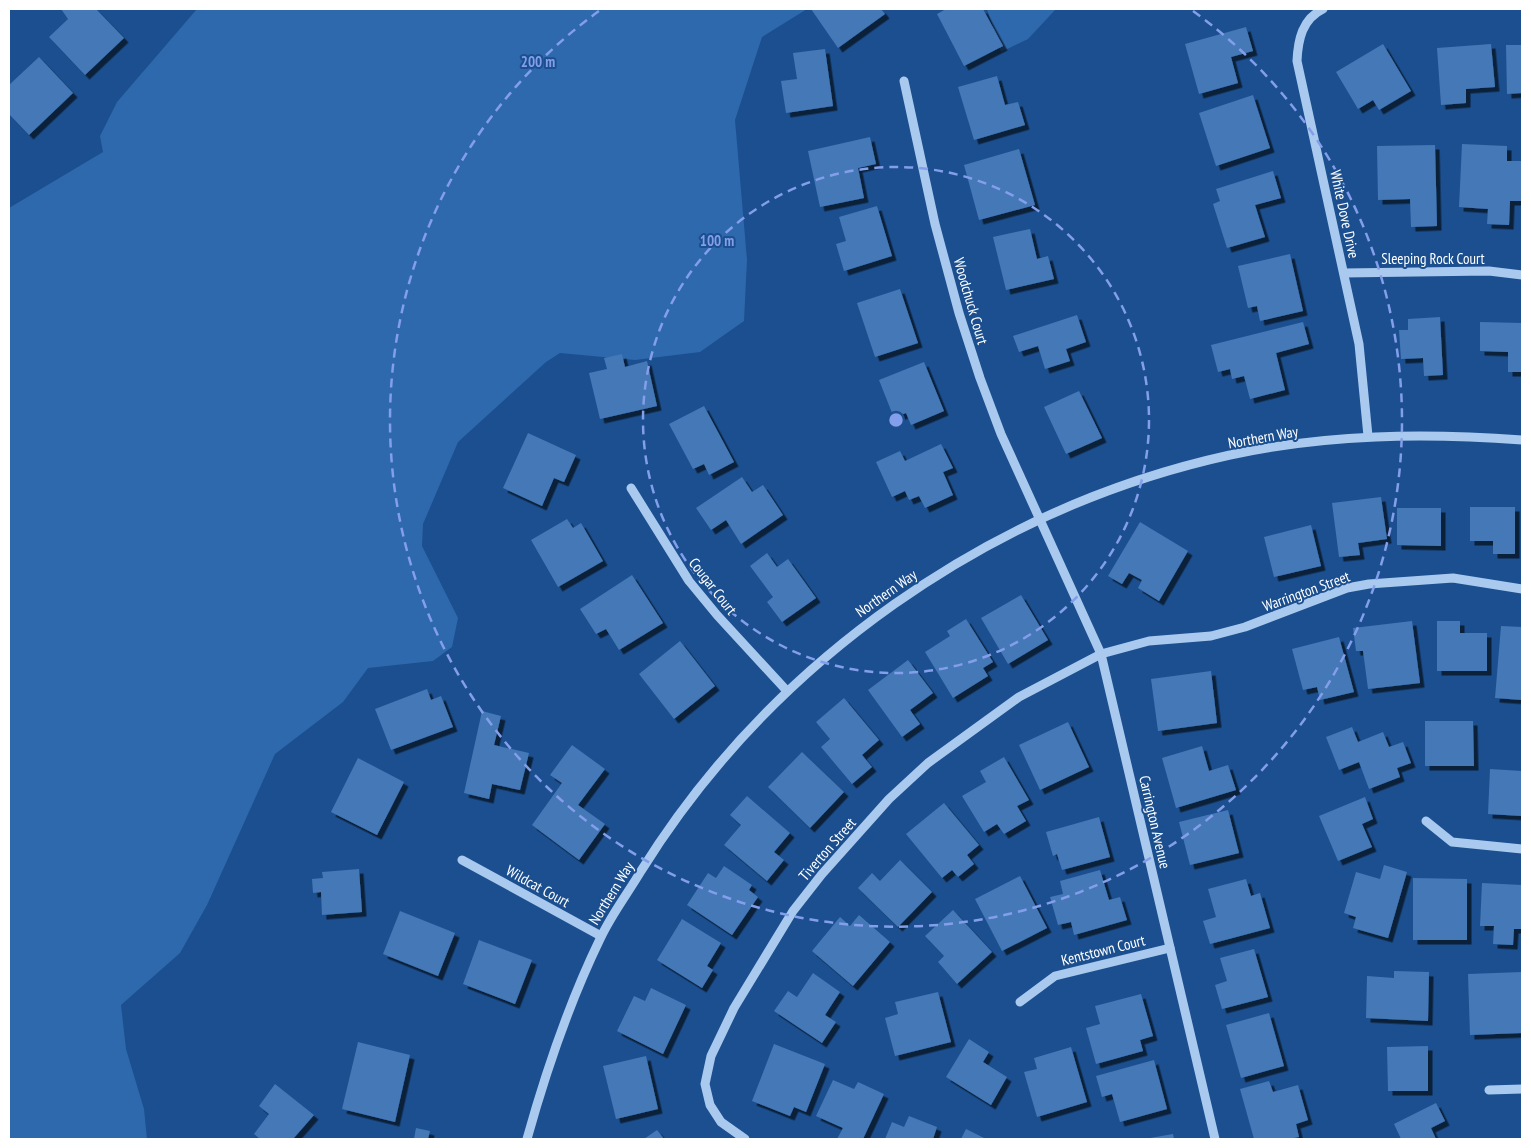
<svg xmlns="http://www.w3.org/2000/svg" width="1531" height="1148" font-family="'PT Sans Narrow',sans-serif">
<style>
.green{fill:#2e69ad}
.building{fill:#4478b7;filter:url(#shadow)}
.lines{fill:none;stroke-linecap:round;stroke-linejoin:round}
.minor{stroke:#a9c9ee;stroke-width:9}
.ring{fill:none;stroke:#839eea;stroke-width:2.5;stroke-dasharray:9 6}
.labels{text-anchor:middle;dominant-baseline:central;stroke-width:4;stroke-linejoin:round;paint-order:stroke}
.street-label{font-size:15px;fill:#fff;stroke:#1b4f8f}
.centre{fill:#839eea;stroke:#1b4f8f;stroke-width:2.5}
.ring-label{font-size:15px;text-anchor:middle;font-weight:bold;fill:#839eea;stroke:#1b4f8f;stroke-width:4;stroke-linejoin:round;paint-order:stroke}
</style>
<defs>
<filter id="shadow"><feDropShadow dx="4.5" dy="4.5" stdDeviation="0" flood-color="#0009"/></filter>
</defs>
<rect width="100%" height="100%" fill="#1b4f8f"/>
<g class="green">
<path d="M197 9H807L762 37 735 120 747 260 744 321 700 352 635 360 560 353 546 362 458 442 423 524 422 546 458 618 452 647 433 661 368 668 343 702 275 754 207 905 180 953 121 1005 126 1049 144 1109 147 1139H9V208L103 152 100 136 117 102Z"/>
<path d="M987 9H1056L1028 39 1001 52Z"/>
</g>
<g class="building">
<path d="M61 9H96L124 38 85 75 49 37 68 19Z"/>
<path d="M811 9H881L885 14 838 48Z"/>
<path d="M946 9H983L1003 46 964 66 937 14Z"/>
<path d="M1246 27 1253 51 1231 57 1238 83 1199 94 1185 44Z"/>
<path d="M1383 44 1411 91 1379 110 1373 100 1358 109 1336 72Z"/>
<path d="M1491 44 1495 87 1466 89V103L1441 105 1437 48Z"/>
<path d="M1506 45H1522V93L1507 94Z"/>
<path d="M825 49 833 106 786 113 781 81 797 79 793 53Z"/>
<path d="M39 57 73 93 29 135 9 114V85Z"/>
<path d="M997 76 1005 105 1018 102 1025 125 974 140 958 87Z"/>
<path d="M1253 95 1270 148 1216 166 1199 113Z"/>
<path d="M870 137 876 164 858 168 864 198 820 207 808 151Z"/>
<path d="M1462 144 1507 146V161H1522V201H1510L1509 225 1487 224 1488 209 1459 207Z"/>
<path d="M1435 145 1437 226 1411 227 1410 199 1378 200 1377 146Z"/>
<path d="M1019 149 1035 205 979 220 964 165Z"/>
<path d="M1273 171 1281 198 1255 205 1265 237 1227 248 1213 204 1220 201 1216 189Z"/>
<path d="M877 206 892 256 844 271 836 244 846 241 839 217Z"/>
<path d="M1030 229 1037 259 1048 256 1054 279 1006 290 993 237Z"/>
<path d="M1290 254 1303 311 1260 321 1257 306 1248 308 1238 266Z"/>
<path d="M900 289 918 343 875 357 857 303Z"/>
<path d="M1077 315 1086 342 1066 349 1070 361 1045 369 1038 346 1019 352 1013 336Z"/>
<path d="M1440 317 1443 375 1424 376 1423 358 1401 359 1399 330H1408V319Z"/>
<path d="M1303 322 1309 344 1276 353 1285 390 1250 399 1244 376 1232 379 1230 369 1218 372 1211 345Z"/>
<path d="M1480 322 1522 323V372H1508V352L1480 351Z"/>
<path d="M622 354 625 367 647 361 657 406 600 419 589 373 607 369 604 358Z"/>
<path d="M924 362 944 411 911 425 906 413 894 418 879 380Z"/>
<path d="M1079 391 1102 438 1066 454 1044 407Z"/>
<path d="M704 406 734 462 709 475 704 464 693 469 669 424Z"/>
<path d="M528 433 576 455 564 482 554 478 542 506 503 488Z"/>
<path d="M941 444 953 468 943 472 953 495 925 508 919 496 909 500 905 491 892 497 876 462 900 451 905 461Z"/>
<path d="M742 477 752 492 763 485 783 515 741 544 726 520 711 530 696 508Z"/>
<path d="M1381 497 1387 539 1358 543 1360 555 1339 557 1332 503Z"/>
<path d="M1470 507H1515V554H1493V541H1470Z"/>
<path d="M1397 508H1441V546L1397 545Z"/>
<path d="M567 519 573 528 581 523 603 561 558 587 531 540Z"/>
<path d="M1140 522 1188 551 1159 601 1138 588 1142 580 1129 573 1122 584 1108 576Z"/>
<path d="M1311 525 1321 566 1274 577 1264 537Z"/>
<path d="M767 553 777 567 788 559 816 598 782 622 767 602 773 597 750 566Z"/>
<path d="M632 575 663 623 619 650 606 629 596 634 580 609Z"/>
<path d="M1021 595 1048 640 1008 664 981 618Z"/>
<path d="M966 619 993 662 983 668 988 676 953 698 925 652 950 636 947 631Z"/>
<path d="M1412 621 1420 683 1368 689 1363 651H1356L1353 628Z"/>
<path d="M1437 621H1460V633H1487V671H1437Z"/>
<path d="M1501 626 1522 627V700L1495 698Z"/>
<path d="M1339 637 1354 692 1320 700 1317 687 1303 690 1292 649Z"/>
<path d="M680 641 715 686 674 719 639 674Z"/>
<path d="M908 660 933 693 910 710 920 724 902 737 868 690Z"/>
<path d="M1211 671 1217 723 1158 731 1151 679Z"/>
<path d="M427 689 431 700 441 696 453 727 391 750 375 709Z"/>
<path d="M844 698 879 740 862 755 872 767 852 784 821 747 830 739 816 722Z"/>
<path d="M482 711 501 716 494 745 529 753 520 790 492 784 489 799 464 793Z"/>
<path d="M1425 721H1473L1474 766H1425Z"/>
<path d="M1068 722 1089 767 1040 790 1019 745Z"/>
<path d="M1352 727 1358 742 1383 732 1389 747 1403 742 1411 763 1397 768 1400 777 1369 789 1359 762 1339 770 1326 737Z"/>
<path d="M572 745 605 769 578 805 605 824 579 860 532 825 562 783 550 775Z"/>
<path d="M1202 746 1209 771 1228 765 1236 790 1176 808 1162 758Z"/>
<path d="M802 752 844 792 810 828 768 787Z"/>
<path d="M1004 757 1029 800 1017 806 1026 821 1004 834 997 824 984 832 962 796 986 782 980 771Z"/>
<path d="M358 758 404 782 377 835 331 812Z"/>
<path d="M1490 769 1522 771V816L1488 814Z"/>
<path d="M747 796 790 833 774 852 784 860 767 881 724 845 741 825 730 815Z"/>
<path d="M1365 797 1373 819 1362 824 1372 847 1338 861 1319 816Z"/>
<path d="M944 803 979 845 967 855 974 864 958 877 952 870 942 878 906 834Z"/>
<path d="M1228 810 1239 853 1190 865 1179 822Z"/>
<path d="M1099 817 1110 857 1062 870 1057 854 1053 856 1046 832Z"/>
<path d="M900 860 932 892 898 927 858 888 872 873 880 881Z"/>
<path d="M1384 865 1407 872 1388 938 1353 928 1356 917 1344 913 1356 872 1380 879Z"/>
<path d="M724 866 752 885 749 890 758 897 732 935 687 905 708 873 716 878Z"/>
<path d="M359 869 362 912 322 915 321 892 313 893 312 879 323 878 322 872Z"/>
<path d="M1100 870 1109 900 1120 897 1127 920 1074 935 1071 922 1058 925 1050 897 1063 894 1060 881Z"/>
<path d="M1020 876 1047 928 1002 951 975 899Z"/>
<path d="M1413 878 1467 879V940H1413Z"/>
<path d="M1246 879 1251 896 1260 893 1270 928 1210 944 1203 921 1216 917 1208 889Z"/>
<path d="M1482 883 1522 885V929H1514L1513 945 1493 944 1494 926H1480Z"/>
<path d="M953 910 992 952 957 984 938 962 944 956 925 936Z"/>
<path d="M400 911 455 933 438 976 383 954Z"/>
<path d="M859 915 890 942 853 986 812 951 840 917 850 926Z"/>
<path d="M682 919 721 943 707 966 713 970 702 988 657 960Z"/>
<path d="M479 940 532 960 515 1004 463 984Z"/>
<path d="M1254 949 1268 997 1222 1009 1215 985 1227 981 1220 958Z"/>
<path d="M1394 971 1429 972 1428 1021 1366 1018 1367 976 1394 978Z"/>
<path d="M1522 972V1033L1470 1035 1468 974Z"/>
<path d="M813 973 840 992 825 1015 836 1022 822 1043 774 1011 788 991 797 997Z"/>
<path d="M651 988 686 1005 663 1054 617 1031 634 996 645 1001Z"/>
<path d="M938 992 951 1042 895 1056 885 1018 898 1014 895 1002Z"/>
<path d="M1141 994 1153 1036 1140 1040 1143 1051 1096 1064 1086 1028 1100 1024 1095 1006Z"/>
<path d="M1269 1013 1284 1066 1241 1078 1226 1025Z"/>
<path d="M969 1039 989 1052 983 1062 1007 1077 991 1105 946 1077Z"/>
<path d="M358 1042 410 1055 395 1122 342 1109Z"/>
<path d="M774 1044 825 1064 806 1112 794 1107 790 1116 752 1101Z"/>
<path d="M1428 1046V1091H1388L1387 1047Z"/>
<path d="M1071 1047 1087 1102 1037 1117 1024 1072 1037 1069 1034 1058Z"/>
<path d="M646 1056 658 1109 616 1119 603 1066Z"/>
<path d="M1154 1060 1167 1109 1120 1122 1112 1094 1102 1097 1096 1076Z"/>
<path d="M833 1080 854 1089 858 1082 884 1094 863 1139H837L843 1128 816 1116Z"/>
<path d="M1269 1081 1273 1092 1298 1085 1308 1120 1296 1124 1299 1137 1289 1139H1254L1240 1089Z"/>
<path d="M275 1084 314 1115 293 1139H260L254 1134 269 1114 259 1106Z"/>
<path d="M1436 1103 1445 1121 1431 1128 1436 1139H1401L1394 1124Z"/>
<path d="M909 1116 937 1127 933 1139H885L892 1122 904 1127Z"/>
<path d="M416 1128 430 1131 428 1139H414Z"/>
<path d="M966 1129 986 1139H961Z"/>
<path d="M657 1130 664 1139H644Z"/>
<path d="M1173 1134 1174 1139H1150V1138Z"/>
</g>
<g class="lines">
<g class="minor">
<path d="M1323 9C1302 19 1298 40 1297 61L1359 344 1368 436"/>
<path d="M904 81 935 224 959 313 980 378 1001 434 1101 654 1215 1139"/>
<path d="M1344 273 1489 271 1522 275"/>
<path d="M631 488 689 581 717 615 787 691"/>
<path d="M1426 821 1452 842 1522 849"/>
<path d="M462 860 601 936"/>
<path d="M1020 1002 1055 976 1170 948"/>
<path d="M1489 1090 1522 1089"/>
<path d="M527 1139C546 1071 569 1003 600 939 611 915 628 893 641 871 772 661 989 508 1230 455 1327 434 1424 433 1522 440"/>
<path d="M745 1139 721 1122 710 1105 705 1084 711 1056 734 1008 793 911 822 874 889 799 928 763 1019 697 1101 654 1149 641 1211 636 1245 627 1347 588 1369 584 1453 578 1522 589"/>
</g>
</g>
<g class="ring">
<circle cx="896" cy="420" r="253"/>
<path d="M1193 11A506 506 0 1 1 599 11"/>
</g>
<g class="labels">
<g class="street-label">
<text transform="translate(1345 214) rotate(78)">White Dove Drive</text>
<text x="1433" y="258">Sleeping Rock Court</text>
<text transform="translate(971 301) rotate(74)">Woodchuck Court</text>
<text transform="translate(1263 437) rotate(-10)">Northern Way</text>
<text transform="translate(713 586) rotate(52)">Cougar Court</text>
<text transform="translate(1306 591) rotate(-20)">Warrington Street</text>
<text transform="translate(886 593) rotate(-35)">Northern Way</text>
<text transform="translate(1155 822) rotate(77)">Carrington Avenue</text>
<text transform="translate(827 849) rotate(-49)">Tiverton Street</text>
<text transform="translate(538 886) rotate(29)">Wildcat Court</text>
<text transform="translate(611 893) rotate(-58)">Northern Way</text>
<text transform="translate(1103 950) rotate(-14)">Kentstown Court</text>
</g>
</g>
<circle cx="896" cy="420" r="8" class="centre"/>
<g class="ring-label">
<text x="538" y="67">200 m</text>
<text x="717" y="246">100 m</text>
</g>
<rect width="1531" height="1148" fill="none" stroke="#ffffff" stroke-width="20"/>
</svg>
